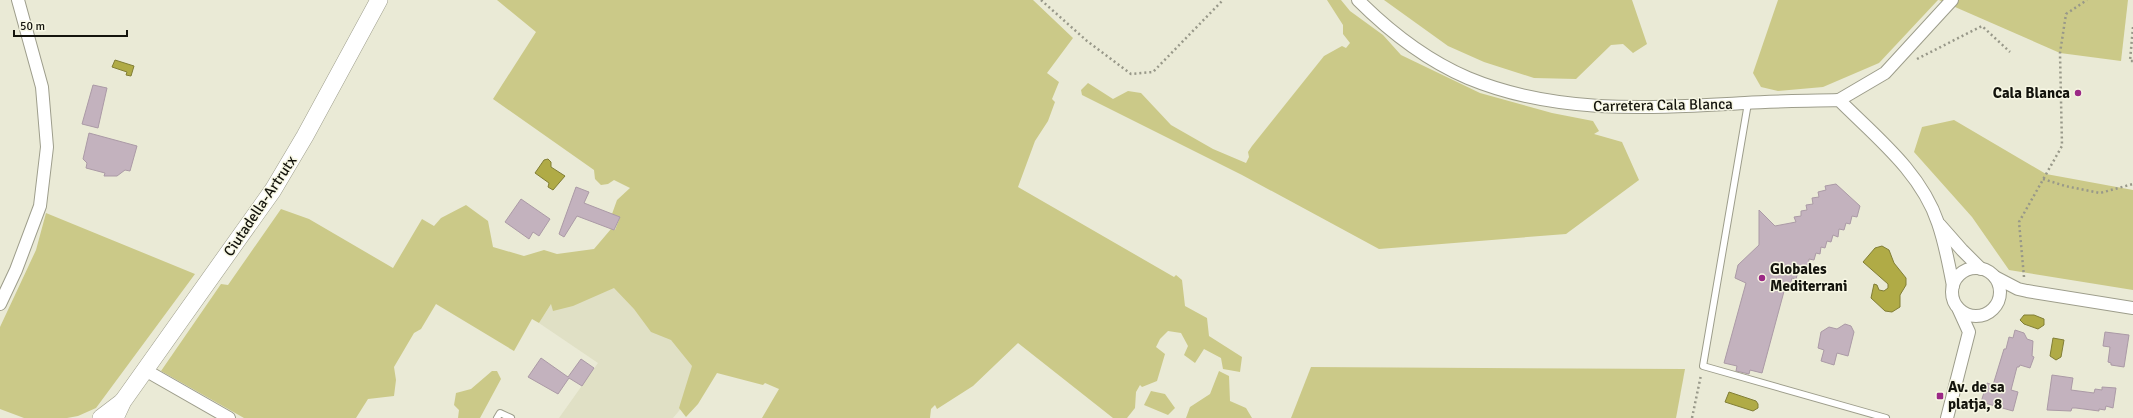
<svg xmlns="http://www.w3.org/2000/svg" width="2133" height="418" font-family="Signika,sans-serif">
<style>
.built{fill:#e0e0c5}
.green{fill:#cbc988}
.water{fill:#b0ab46;stroke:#817e35}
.building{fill:#c3b2be;stroke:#ab9aa6}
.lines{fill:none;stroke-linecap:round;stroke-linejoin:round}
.service-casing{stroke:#9d9d8b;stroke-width:8}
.minor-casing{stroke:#9d9d8b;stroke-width:14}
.secondary-casing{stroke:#9d9d8b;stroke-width:18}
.path{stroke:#989889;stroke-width:2.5;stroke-dasharray:2 3;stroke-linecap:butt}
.service{stroke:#fff;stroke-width:6}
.minor{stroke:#fff;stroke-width:12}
.secondary{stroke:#fff;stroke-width:17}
.poi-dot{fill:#9b2986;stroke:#f7f7e4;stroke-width:1.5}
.labels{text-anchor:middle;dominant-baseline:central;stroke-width:3;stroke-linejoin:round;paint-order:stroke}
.poi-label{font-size:15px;font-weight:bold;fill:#14140d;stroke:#f7f7e4;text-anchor:start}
.street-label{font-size:15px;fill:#14140d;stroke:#f7f7e4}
</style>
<rect width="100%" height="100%" fill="#eaead6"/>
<path class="built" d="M607 266 711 362 699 387 673 418H559L598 363 539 323 555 298Z"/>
<g class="green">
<path d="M497 0H1033L1073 38 1047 73 1059 82 1052 99 1055 102 1048 121 1035 141 1018 187 1174 277 1176 275 1182 280 1185 306 1207 318 1209 336 1242 357 1240 372 1223 369 1221 358 1204 349 1195 363 1184 355 1188 346 1181 333 1168 331 1160 339 1156 347 1165 354 1157 381 1142 387 1140 385 1136 392 1135 408 1127 418H1113L1018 343 973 386 937 409 935 405 931 409 930 418H762L779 389 765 383 763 385 717 373 698 404 686 417 679 408 692 366 671 340 651 332 634 309 614 288 573 306 553 311 551 304 539 323 532 319 514 351 436 304 421 329 414 333 394 367 396 380 394 396 368 399 356 418H244L161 371 221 284 228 285 281 209 309 219 393 268 422 219 434 226 441 218 466 205 488 221 493 247 524 256 544 250 557 254 594 249 611 229 615 230 620 217 612 214 617 200 630 188 614 180 608 184 601 185 595 179 594 170 493 99 536 32Z"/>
<path d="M1327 0H1341L1350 11 1383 35 1401 55 1480 93 1552 113 1593 121 1599 131 1594 134 1622 142 1639 180 1566 234 1379 249 1242 175 1082 95 1081 90 1088 83 1113 99 1128 91 1141 93 1171 125 1213 149 1246 163 1249 157 1248 152 1252 146 1324 56 1342 46 1346 48 1350 43 1343 34V25Z"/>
<path d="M1384 0H1632L1647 44 1633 53 1623 44 1611 45 1576 79 1534 78 1484 62 1448 46Z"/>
<path d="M1778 0H1938L1879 63 1823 87 1778 91 1761 87 1753 73Z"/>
<path d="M1939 0H2128L2121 61 2060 53Z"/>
<path d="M1954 120 2046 174 2133 190V290L2009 270 1972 217 1914 152 1922 127Z"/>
<path d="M46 213 195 274 96 408 78 416 67 418H24L0 409V327L36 250Z"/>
<path d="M1311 367 1685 369 1676 418H1291Z"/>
<path d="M492 371H497L501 379 480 418H458L459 410 454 405 456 393 471 389Z"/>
<path d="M1219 371 1229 376 1230 401 1246 408 1252 418H1186L1190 407 1210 394Z"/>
<path d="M1151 391 1165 394 1175 408 1168 415 1144 405Z"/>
</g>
<g class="water">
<path d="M115 60 134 66 131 76 126 75 127 72 112 67Z"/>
<path d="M548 159 551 162V167L565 176 553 190 548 187 549 183 535 173 544 160Z"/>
<path d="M1882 246 1889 250 1894 263 1906 278V285L1900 295V307L1892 312 1885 311 1871 298 1874 284 1877 285 1879 290 1884 291 1888 288V284L1863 262 1875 248Z"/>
<path d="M2024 315H2034L2044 319V325L2038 329 2024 324 2020 320Z"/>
<path d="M2053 338 2064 340 2061 357 2056 360 2050 356Z"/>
<path d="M1729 392 1756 401 1758 404V408L1753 411 1725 402Z"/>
</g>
<g class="building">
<path d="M93 85 107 88 98 128 82 124Z"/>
<path d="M89 133 137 146 130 171 125 170 117 176H104L105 173 86 168 87 163 83 159Z"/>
<path d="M1836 184 1860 206 1857 217 1852 216 1850 224 1846 223 1844 230 1839 229 1838 237 1833 235 1831 242 1827 241 1825 248 1821 247 1820 254 1816 253 1814 260 1809 259 1808 266 1804 265 1802 273 1798 272 1796 279 1792 278 1790 285 1786 284 1762 373 1750 370 1749 374 1736 371 1737 366 1724 363 1746 283 1735 278 1738 265 1759 245V210L1775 226 1796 222 1794 217 1801 216V211L1807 210 1806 205 1813 204 1812 198 1819 197 1818 192 1826 190 1825 186Z"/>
<path d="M576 187 589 192 584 203 620 217 614 230 577 216 564 237 559 234Z"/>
<path d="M521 199 550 219 539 236 533 232 529 239 505 222Z"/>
<path d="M1845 324 1851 326 1854 332 1848 356 1837 353 1834 365 1821 361 1824 350 1818 348 1821 332 1829 327 1837 329Z"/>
<path d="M2015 330 2024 333 2027 339 2033 341 2032 356 2034 357 2030 368 2020 365 2019 367H2017L2011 390 2018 392 2013 411 1981 402 1987 383 1993 385 2004 349H2006L2009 337 2013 338Z"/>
<path d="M2105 332 2129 335 2124 367 2111 365V363L2108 362 2110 347 2103 346Z"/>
<path d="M541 358 568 377 581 359 594 368 582 386 569 378 558 394 528 377Z"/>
<path d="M2052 375 2073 378 2071 390 2094 393 2095 389 2102 390V387L2116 388 2113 408 2106 406 2105 410 2099 409V411L2076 408H2072L2071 411 2047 410Z"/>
</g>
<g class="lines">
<defs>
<g id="service">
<path d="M1748 103 1703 366 1886 418"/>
<path d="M497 418 500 413 511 418"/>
</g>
<g id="minor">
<path d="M1358 0C1390 32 1426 60 1468 78 1557 115 1651 108 1745 103 1776 101 1808 101 1839 100 1876 137 1921 172 1938 223 1945 243 1949 265 1953 286"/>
<path d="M1839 100 1885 73 1952 0"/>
<path d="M1940 225 1962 250 1981 269"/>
<circle cx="1976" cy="292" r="24"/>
<path d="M1995 277 2018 289 2027 291 2133 308"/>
<path d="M0 304 16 270 40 206 47 147 42 87 18 0"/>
<path d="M145 370 229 418"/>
<path d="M1947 418 1969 332 1959 310"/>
</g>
<g id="secondary">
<path d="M101 418 122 402"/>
<path d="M115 418 123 401 273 190 305 136 379 0"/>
</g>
</defs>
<use href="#service" class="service-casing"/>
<use href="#minor" class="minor-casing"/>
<use href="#secondary" class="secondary-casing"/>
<g class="path">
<path d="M1041 0 1087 41 1131 74 1153 72 1223 0"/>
<path d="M2133 27 2130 61H2133"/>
<path d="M1917 59 1982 26 2010 52"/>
<path d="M2043 179 2065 186 2100 193 2133 184"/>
<path d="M2024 277 2019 222 2062 146 2060 53 2066 14 2087 0"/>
<path d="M1692 418 1701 375"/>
</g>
<use href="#service" class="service"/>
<use href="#minor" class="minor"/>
<use href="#secondary" class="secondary"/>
</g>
<g class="poi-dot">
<circle cx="2078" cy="93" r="4"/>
<circle cx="1762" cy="278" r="4"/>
<rect x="1936" y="392" width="8" height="8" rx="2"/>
</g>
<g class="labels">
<g class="poi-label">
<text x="2070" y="93" text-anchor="end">Cala Blanca</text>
<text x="1770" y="269">Globales<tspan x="1770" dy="17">Mediterrani</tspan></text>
<text x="1948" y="387">Av. de sa<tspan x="1948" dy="17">platja, 8</tspan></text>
</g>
<g class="street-label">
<text transform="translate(1663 105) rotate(-1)">Carretera Cala Blanca</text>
<text transform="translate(260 206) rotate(-56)">Ciutadella-Artrutx</text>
</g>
</g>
<path d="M14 30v6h113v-6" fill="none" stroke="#14140d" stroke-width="2"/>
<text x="20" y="30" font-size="12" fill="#14140d" stroke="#f7f7e4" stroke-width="3" paint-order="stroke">50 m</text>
</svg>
